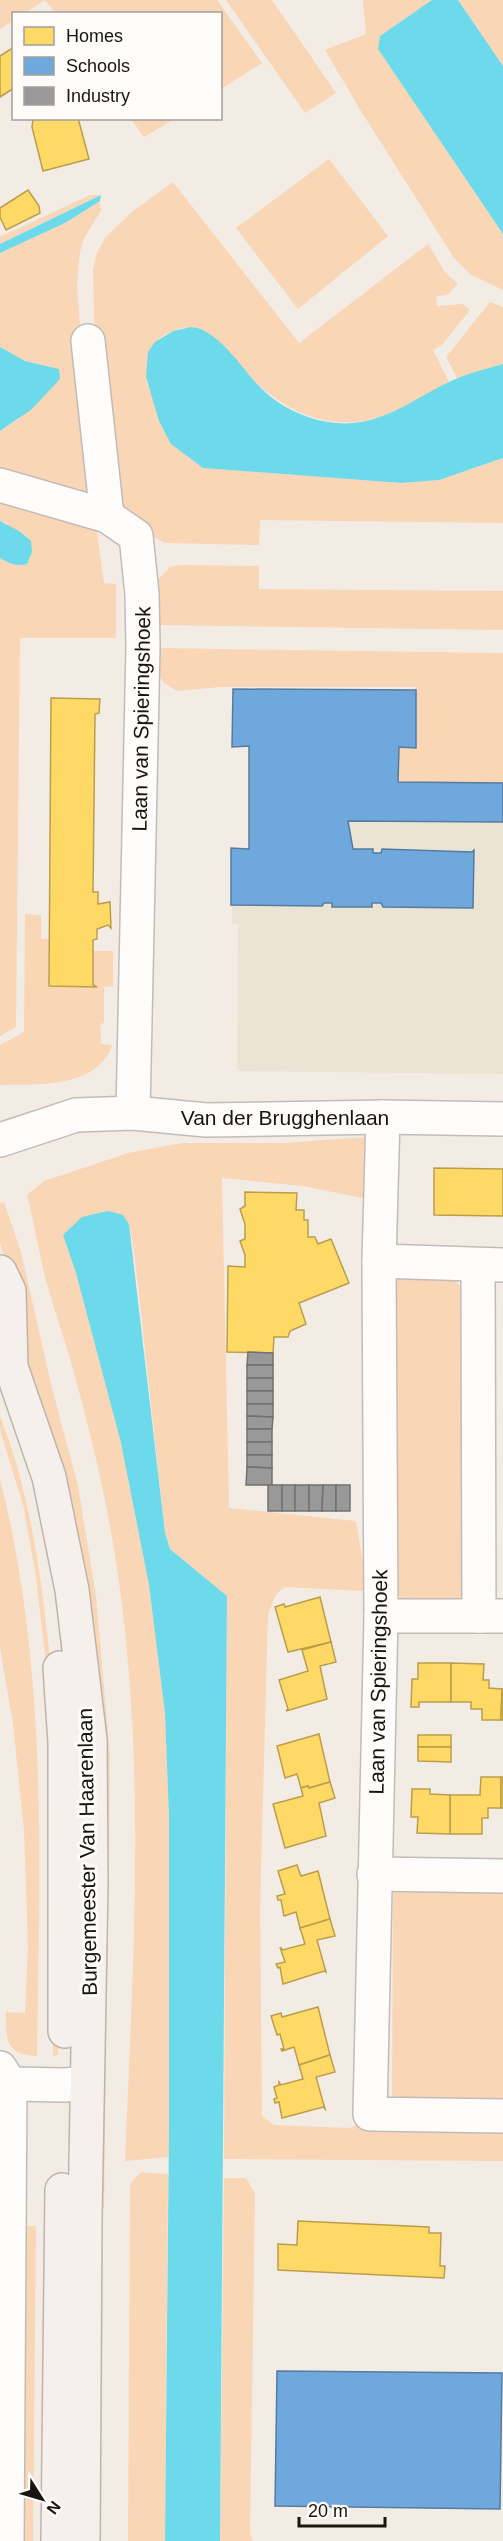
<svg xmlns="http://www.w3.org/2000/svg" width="503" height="2541" font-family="Arial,sans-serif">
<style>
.education{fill:#ebe4d4}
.green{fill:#f8d6b6}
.water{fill:#6cdaea}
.homes{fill:#ffd966;stroke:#ba9e4c;stroke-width:1.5}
.schools{fill:#6fa8dc;stroke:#557c9f;stroke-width:1.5}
.industry{fill:#999;stroke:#727170;stroke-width:1.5}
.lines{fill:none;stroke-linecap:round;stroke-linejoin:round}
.minor-casing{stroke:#c2bcb7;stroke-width:36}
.major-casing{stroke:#bfb4ac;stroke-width:36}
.minor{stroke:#fdfcfb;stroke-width:33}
.major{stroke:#f6f0ec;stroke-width:33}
.labels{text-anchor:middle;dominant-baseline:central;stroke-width:6;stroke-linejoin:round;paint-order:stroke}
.street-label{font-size:21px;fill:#181410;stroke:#fefbf8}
</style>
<rect width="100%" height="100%" fill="#f3ece5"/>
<path class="education" d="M503 682V1074L237 1071 238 924H232L231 848 249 849V746L232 747 233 689 414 691 416 687Z"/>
<g class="green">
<path d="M0 0H217L262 63 221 89 220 14 55 13 45 0 25 13 14 14 13 21 0 29Z"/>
<path d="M226 0H272L336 93 305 113Z"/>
<path d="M363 0H432L380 36 378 49 503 234V290L470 274 454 258 361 111 325 50 366 34Z"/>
<path d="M458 0H503V66Z"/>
<path d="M131 119H174L144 137Z"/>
<path d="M329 159 388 236 298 309 236 228Z"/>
<path d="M173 182 299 343 428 244 445 272 458 284 447 295 436 296 437 306 463 304 470 310 443 344 433 350 449 382C429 393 409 406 388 414 336 435 285 414 249 375 233 357 219 335 194 329 183 325 169 331 160 338 154 343 153 350 151 358 150 363 147 370 146 376 145 395 190 450 203 468L401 483 439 480 503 458V523L260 520 259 545 164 543 150 534 139 517 120 506 107 444 94 315 93 269 97 253 105 238 133 211Z"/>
<path d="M90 195H101L0 244V237Z"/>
<path d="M100 201 101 211 84 238 80 252 77 284 93 497 0 475V431L19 419 59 369 25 361 0 347V253L65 223Z"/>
<path d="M490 302 503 307V364L457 378 446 357Z"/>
<path d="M0 495 96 524 104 583 116 584V638H20L16 1027 0 1036V558L7 562V523L0 521Z"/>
<path d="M180 565 259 566V589L503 591V630L155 625 158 579 170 567Z"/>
<path d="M159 648 503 653V783L398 782 399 747H416L415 687H220L177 691 164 683 157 672Z"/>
<path d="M25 914 41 915V939H49V986H97L93 985V951H113V986L104 987V1023L100 1024 101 1044 112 1045C97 1089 38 1084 0 1085V1045L24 1032Z"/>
<path d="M367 1137V1199L303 1186 222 1178 229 1508 356 1521 363 1563V1591L285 1587 276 1594 268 1614 260 1908 262 2116 274 2125 349 2128 358 2125 503 2129V2161L224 2159 227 1596 170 1549 165 1533 134 1250 129 1224 123 1215 63 1235 76 1273 121 1443 149 1585 165 1713 169 1817V2157L125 2161C133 1962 147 1760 116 1562 106 1496 90 1430 72 1366 64 1337 54 1309 46 1281 39 1252 34 1223 27 1195L44 1181 128 1153 182 1143H283Z"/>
<path d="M4 1202 21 1252 52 1388 78 1486 96 1596 110 1755 104 2208 94 2207 97 1755 21 1361 16 1293 0 1243V1203Z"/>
<path d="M452 1277 464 1290V1601L404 1600 396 1593V1279Z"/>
<path d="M0 1416C27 1485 39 1559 47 1633 54 1691 61 1751 62 1810 62 1892 59 1974 58 2055L53 2056 57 1807 51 1705 36 1578 24 1508 0 1430Z"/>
<path d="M0 1479C48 1668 40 1862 37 2056 5 2055 6 2039 6 2012L25 2013 28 1946 24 1830 13 1724 0 1648Z"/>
<path d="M393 1889 503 1890V2099H392Z"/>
<path d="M141 2172 168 2174 165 2541H128L130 2184Z"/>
<path d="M224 2178H246L255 2194 250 2533 253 2541H220Z"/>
<path d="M22 2226H36L33 2541H19Z"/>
</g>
<g class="water">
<path d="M432 0H458L503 66V234L378 49 380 36Z"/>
<path d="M101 195 100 201 65 223 0 253V244Z"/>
<path d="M191 327C219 329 243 371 262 389 285 412 322 426 354 423 391 419 419 396 451 381 467 373 486 369 503 364V458L439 480 401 483 203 468 171 444 159 421 146 377 148 352 155 342 173 331Z"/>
<path d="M0 347 25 361 59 369 60 379 32 409 0 431Z"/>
<path d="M0 521 19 531 31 541 32 552 27 564C18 567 8 563 0 558Z"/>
<path d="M108 1211 123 1215 129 1224 165 1533 170 1549 227 1596 220 2541H165L169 2127V1817L165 1713 149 1585 121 1443 76 1273 63 1235 82 1217Z"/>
</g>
<g class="homes">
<path d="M14 47V88L0 97V56Z"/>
<path d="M40 118H78L89 159 43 171 32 127 33 120Z"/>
<path d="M28 190 39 206 40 213 6 230 0 217V208Z"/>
<path d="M51 698 100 699 99 713 95 714 93 892H98V904L110 902 111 928 108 925 97 929V939L93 940V985L97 987 49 986Z"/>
<path d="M434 1168 503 1169V1216L434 1215Z"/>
<path d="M245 1192 297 1193 296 1210H304V1220H308V1237H315L318 1244 331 1239 349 1283 299 1303 306 1324 290 1331 288 1337H274L273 1353 227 1352 228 1266 245 1267V1255L240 1241 245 1239V1224L240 1209 245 1206Z"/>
<path d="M320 1597 331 1642 288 1652 275 1607 284 1604 285 1607Z"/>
<path d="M331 1642 336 1662 320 1666 327 1699 286 1711 288 1709 279 1680 308 1671 302 1650Z"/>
<path d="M418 1663H451V1702H419V1707H411L412 1679H418Z"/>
<path d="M451 1663 484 1664 483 1680H489V1688L502 1689 501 1720H482V1709H471V1702H451Z"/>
<path d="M502 1689H503V1720H501Z"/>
<path d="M319 1734 330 1782 309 1788 308 1786 301 1788 297 1774 285 1778 277 1746Z"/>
<rect x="418" y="1735" width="33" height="12"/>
<path d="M418 1747H451V1762L418 1761Z"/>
<path d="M481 1777H501V1808H488V1818H482V1834H450V1795H480Z"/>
<rect x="501" y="1777" width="2" height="31"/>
<path d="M330 1782 335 1798 319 1803 326 1836 285 1848 273 1804 303 1796 301 1788 308 1786 309 1788Z"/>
<path d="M412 1789H430V1794L450 1795V1834L417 1833 418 1817H411Z"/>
<path d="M297 1865 301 1876 318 1871 330 1919 300 1928 296 1912 284 1916 281 1900H278L277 1896 285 1894 278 1871Z"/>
<path d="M330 1919 335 1936 317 1940 326 1972 324 1971 283 1984 280 1967 278 1968 276 1964 285 1962 280 1947 283 1950 305 1944 300 1928Z"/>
<path d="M318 2007 330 2055 299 2065 294 2047 282 2051 281 2049H284L280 2034 277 2035 271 2016 281 2013 282 2017Z"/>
<path d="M330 2055 335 2072 316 2077 325 2109 323 2107 282 2118 279 2102 275 2103 274 2099 277 2098 274 2087 279 2085V2082L281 2085 303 2079 299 2065Z"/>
<path d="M298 2221 429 2227V2233H441L440 2266H445L444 2278 278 2270V2244L297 2245Z"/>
</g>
<g class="schools">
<path d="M233 689 416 690V748L399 747 398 782 503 783V822L348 821 353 849H373V853H381L382 849 472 852 474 850 473 908 383 907 381 903H372V907H332V903H324L322 906 231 905V848L249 849V746L232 747Z"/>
<path d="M277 2371 502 2373 500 2509 275 2506Z"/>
</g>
<g class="industry">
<path d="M248 1352 273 1353V1365H247Z"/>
<rect x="247" y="1365" width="26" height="13"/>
<rect x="247" y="1378" width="26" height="13"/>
<rect x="247" y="1391" width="26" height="13"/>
<path d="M247 1404H273V1417L247 1416Z"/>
<path d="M247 1416 273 1417 272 1429H247Z"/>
<rect x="247" y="1429" width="25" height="13"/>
<rect x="247" y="1442" width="25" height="13"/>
<path d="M247 1455H272V1468L247 1467Z"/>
<path d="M247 1467 272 1468V1485H246Z"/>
<rect x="268" y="1485" width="14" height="26"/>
<rect x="282" y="1485" width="13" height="26"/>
<rect x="295" y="1485" width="14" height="26"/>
<path d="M309 1485H323L322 1511H309Z"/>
<path d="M323 1485H336V1511H322Z"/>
<rect x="336" y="1485" width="14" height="26"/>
</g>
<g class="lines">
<defs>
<g id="minor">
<path d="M88 341 107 516"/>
<path d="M0 485 107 516 136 536 142 594 143 646 133 1113"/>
<path d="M383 1117 379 1261 381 1616 370 2114 503 2116"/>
<path d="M0 1140 76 1115 133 1113 206 1120 383 1117 503 1119"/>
<path d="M379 1261 503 1265"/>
<path d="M478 1265 479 1616"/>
<path d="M381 1616H503"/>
<path d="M374 1874 503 1876"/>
<path d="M0 2068 10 2084 65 2085 87 2083"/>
<path d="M7 2541 10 2084"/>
</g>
<g id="major">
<path d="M0 1272 9 1291 11 1367 49 1477 72 1590 90 1740 91 1882 85 2218 83 2541"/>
<path d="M60 1668 65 1743V2031"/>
<path d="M58 2541 62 2190"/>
</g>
</defs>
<use href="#minor" class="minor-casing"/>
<use href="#major" class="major-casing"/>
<use href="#minor" class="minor"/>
<use href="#major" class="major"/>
</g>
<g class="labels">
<g class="street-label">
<text transform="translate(141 719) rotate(-89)">Laan van Spieringshoek</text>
<text x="285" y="1117">Van der Brugghenlaan</text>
<text transform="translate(378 1682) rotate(-89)">Laan van Spieringshoek</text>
<text transform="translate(87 1852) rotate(-91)">Burgemeester Van Haarenlaan</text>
</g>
</g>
<rect x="12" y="12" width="210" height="108" fill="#fefbf8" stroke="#a29f9b" stroke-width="1.5"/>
<rect x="24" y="27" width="30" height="18" fill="#ffd966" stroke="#a29f9b" stroke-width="1.5"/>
<text x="66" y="42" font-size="18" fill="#181410">Homes</text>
<rect x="24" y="57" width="30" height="18" fill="#6fa8dc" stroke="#a29f9b" stroke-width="1.5"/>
<text x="66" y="72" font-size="18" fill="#181410">Schools</text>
<rect x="24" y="87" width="30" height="18" fill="#999999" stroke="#a29f9b" stroke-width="1.5"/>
<text x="66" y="102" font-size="18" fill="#181410">Industry</text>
<g transform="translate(42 2499) rotate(127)" stroke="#fefbf8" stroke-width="4.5" paint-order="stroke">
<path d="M0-4.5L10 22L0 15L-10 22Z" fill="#181410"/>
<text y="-9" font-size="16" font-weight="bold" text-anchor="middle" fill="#181410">N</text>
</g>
<path d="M299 2517v9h86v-9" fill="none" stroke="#181410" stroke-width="3"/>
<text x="308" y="2517" font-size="18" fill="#181410" stroke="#fefbf8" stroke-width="4.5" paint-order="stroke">20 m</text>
</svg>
